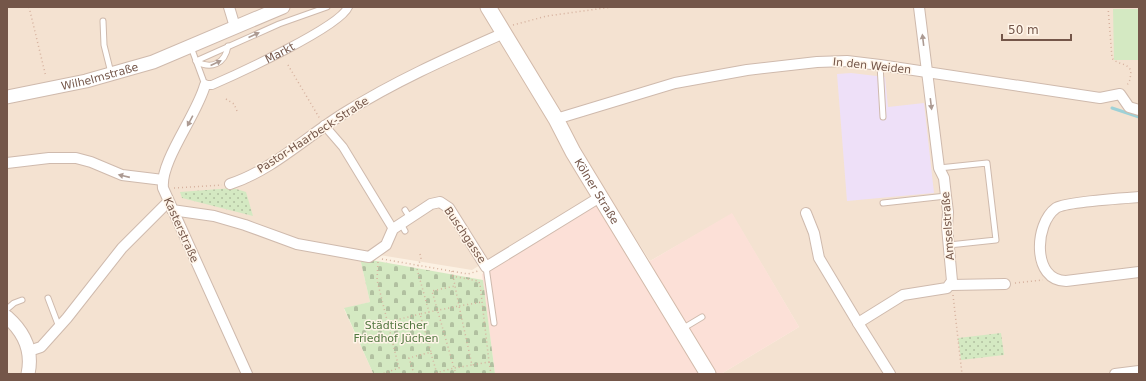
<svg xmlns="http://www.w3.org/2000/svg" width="1146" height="381" font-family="'DejaVu Sans',sans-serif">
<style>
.residential{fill:#f4e2d1}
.commercial{fill:#fce0d7}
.education{fill:#eee0f8}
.cemetery{fill:url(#cemetery-stones)}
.park{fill:url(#park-dots)}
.garden{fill:#d4e9c2}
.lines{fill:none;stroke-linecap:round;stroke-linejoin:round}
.stream{stroke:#9ed1d7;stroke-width:3}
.service-casing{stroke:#cfbaad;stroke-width:7}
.pedestrian-casing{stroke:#cfbaad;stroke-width:10}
.minor-casing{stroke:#cfbaad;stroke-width:12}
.tertiary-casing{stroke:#cfbaad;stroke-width:15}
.secondary-casing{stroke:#d2baaa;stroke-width:17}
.path{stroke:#d6b19e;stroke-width:1.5;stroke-dasharray:1 3;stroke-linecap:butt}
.service{stroke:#fff;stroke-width:5}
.pedestrian{stroke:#fff;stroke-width:8}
.minor{stroke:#fff;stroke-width:10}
.tertiary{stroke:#fff;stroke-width:13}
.secondary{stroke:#fff;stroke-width:15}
.oneway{fill:#ac9a92}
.labels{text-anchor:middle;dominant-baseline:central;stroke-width:3;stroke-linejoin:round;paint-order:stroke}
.street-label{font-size:11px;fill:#745649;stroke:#fff5e9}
.park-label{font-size:11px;fill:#547942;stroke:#fff5e9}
</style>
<defs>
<pattern id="cemetery-stones" width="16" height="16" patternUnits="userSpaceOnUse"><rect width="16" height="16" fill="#d4e9c2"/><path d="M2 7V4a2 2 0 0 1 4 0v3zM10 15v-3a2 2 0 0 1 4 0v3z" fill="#b1c0a0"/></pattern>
<pattern id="park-dots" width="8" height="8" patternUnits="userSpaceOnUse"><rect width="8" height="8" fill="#d4e9c2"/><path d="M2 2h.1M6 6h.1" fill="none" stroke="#b1c0a0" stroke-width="1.8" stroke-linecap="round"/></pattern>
</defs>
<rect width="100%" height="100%" fill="#fcf1e3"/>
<path class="residential" d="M7 7H1139V374H721L799 327 732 214 650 261 604 189 472 270 361 252 360 258 370 302 344 309 373 373 372 374H345V373L341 374H7Z"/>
<path class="commercial" d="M600 202 640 267 732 213 799 327 721 374H495L482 274Z"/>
<path class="education" d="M851 73 885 77 888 107 924 103 934 193 847 201 837 74Z"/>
<path class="cemetery" d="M360 258 483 280 495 374H372L373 373 344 308 370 302Z"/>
<g class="park">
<path d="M233 188 246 192 253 216 182 198 180 192Z"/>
<path d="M1001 333 1004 355 961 360 958 338Z"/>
</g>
<path class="garden" d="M1113 9H1139V60H1114Z"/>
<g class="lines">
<path class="stream" d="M1112 108 1139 117"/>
<defs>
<g id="service">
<path d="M103 21 104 45 111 73"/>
<path d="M191 47 205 85"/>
<path d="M196 61 279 24 327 7"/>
<path d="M196 61C211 70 225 64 228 46"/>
<path d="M880 65 883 117"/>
<path d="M939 168 987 163 996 240 949 245"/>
<path d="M883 203 946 196"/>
<path d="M405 210 410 218"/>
<path d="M401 224 405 231"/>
<path d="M486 267 494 323"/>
<path d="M48 298 59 327"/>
<path d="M7 309 14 303 22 300"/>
<path d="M682 329 702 317"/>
</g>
<g id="pedestrian">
<path id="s1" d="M205 85H212C235 75 340 27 348 7"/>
<path d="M324 125 343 147 393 229"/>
</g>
<g id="minor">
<path d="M229 7 235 27"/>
<path d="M205 85C197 115 160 161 163 188L247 374"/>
<path d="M556 119 675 83 747 70 817 62 847 61 880 65 1100 98 1120 94 1129 107 1139 110"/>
<path d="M7 163 49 158H76L91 162 122 175 163 180"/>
<path d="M230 184C273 170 308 135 346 112 397 80 450 57 504 33"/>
<path d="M1139 197C1125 198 1064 202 1056 208 1034 224 1032 281 1066 281L1139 272"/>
<path d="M172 210 214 216 245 225 297 244 369 257 386 245 393 229 431 204 440 202 449 208 486 267 600 197"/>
<path d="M806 213 814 233 819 258 858 323"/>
<path d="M951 285 1005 284"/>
<path d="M29 351 41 347 67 318 122 248 168 202"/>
<path d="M890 374 858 323 903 295 947 288 952 281 947 227 948 212 946 196 944 178 939 168 919 7"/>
<path d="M1115 374 1139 371"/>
</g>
<g id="tertiary">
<path id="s2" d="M7 97 86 81 153 62 283 7"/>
<path d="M7 317C24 332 33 351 28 374"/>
</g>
<g id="secondary">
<path id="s3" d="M488 7 556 119 573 152 708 374"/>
</g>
</defs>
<use href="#service" class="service-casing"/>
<use href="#pedestrian" class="pedestrian-casing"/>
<use href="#minor" class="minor-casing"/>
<use href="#tertiary" class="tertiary-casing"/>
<use href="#secondary" class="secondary-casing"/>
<g class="path">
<path d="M29 7 46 77"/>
<path d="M1108 7 1112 58C1117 65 1127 62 1131 71L1130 80 1126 87"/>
<path d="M513 25 547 16 612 7"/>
<path d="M288 65 320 119"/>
<path d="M226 99 234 104 237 111"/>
<path d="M174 188 222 185"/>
<path d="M420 254 421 258 417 269 429 312 459 306 472 365 454 368 456 374"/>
<path d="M382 259 468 274 478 271"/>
<path d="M378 262 377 280 399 368 382 374"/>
<path d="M452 271 459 306 482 302"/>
<path d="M452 276 478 281 480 284 489 362 472 365"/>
<path d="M1015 283 1043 280"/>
<path d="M953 295 962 374"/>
<path d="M388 322 420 314"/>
<path d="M431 353 437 374"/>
<path d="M489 362 491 374"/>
<path d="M414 374 409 358 431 352 420 314 429 312"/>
<path d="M432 374 454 368 432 291 455 286"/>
</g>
<use href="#service" class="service"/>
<use href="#pedestrian" class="pedestrian"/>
<use href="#minor" class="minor"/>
<use href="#tertiary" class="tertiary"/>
<use href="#secondary" class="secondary"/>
</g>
<defs><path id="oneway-solid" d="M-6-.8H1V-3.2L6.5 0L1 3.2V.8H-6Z"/></defs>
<g class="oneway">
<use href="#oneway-solid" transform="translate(254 35) rotate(-24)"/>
<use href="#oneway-solid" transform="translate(923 40) rotate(-97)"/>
<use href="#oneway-solid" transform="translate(216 63) rotate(-25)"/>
<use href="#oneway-solid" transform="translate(931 104) rotate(83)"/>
<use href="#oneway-solid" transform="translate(190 121) rotate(118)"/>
<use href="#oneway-solid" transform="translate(124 176) rotate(-167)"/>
</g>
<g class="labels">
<g class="street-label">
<text stroke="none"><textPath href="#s1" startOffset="82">Markt</textPath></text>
<text transform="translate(872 66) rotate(6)">In den Weiden</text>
<text stroke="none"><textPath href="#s2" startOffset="95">Wilhelmstraße</textPath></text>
<text transform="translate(313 135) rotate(-33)">Pastor-Haarbeck-Straße</text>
<text stroke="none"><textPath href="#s3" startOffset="214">Kölner Straße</textPath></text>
<text transform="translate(948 226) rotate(-94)">Amselstraße</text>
<text transform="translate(181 230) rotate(66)">Kasterstraße</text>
<text transform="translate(465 235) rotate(56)">Buschgasse</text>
</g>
<g class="park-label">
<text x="396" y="325">Städtischer<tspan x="396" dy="13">Friedhof Jüchen</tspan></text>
</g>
</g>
<rect width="1146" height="381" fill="none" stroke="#745649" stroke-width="16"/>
<path d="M1002 34v6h69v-6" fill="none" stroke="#745649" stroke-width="2"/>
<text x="1008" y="34" font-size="12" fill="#745649" stroke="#fff5e9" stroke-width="3" paint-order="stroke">50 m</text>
</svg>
